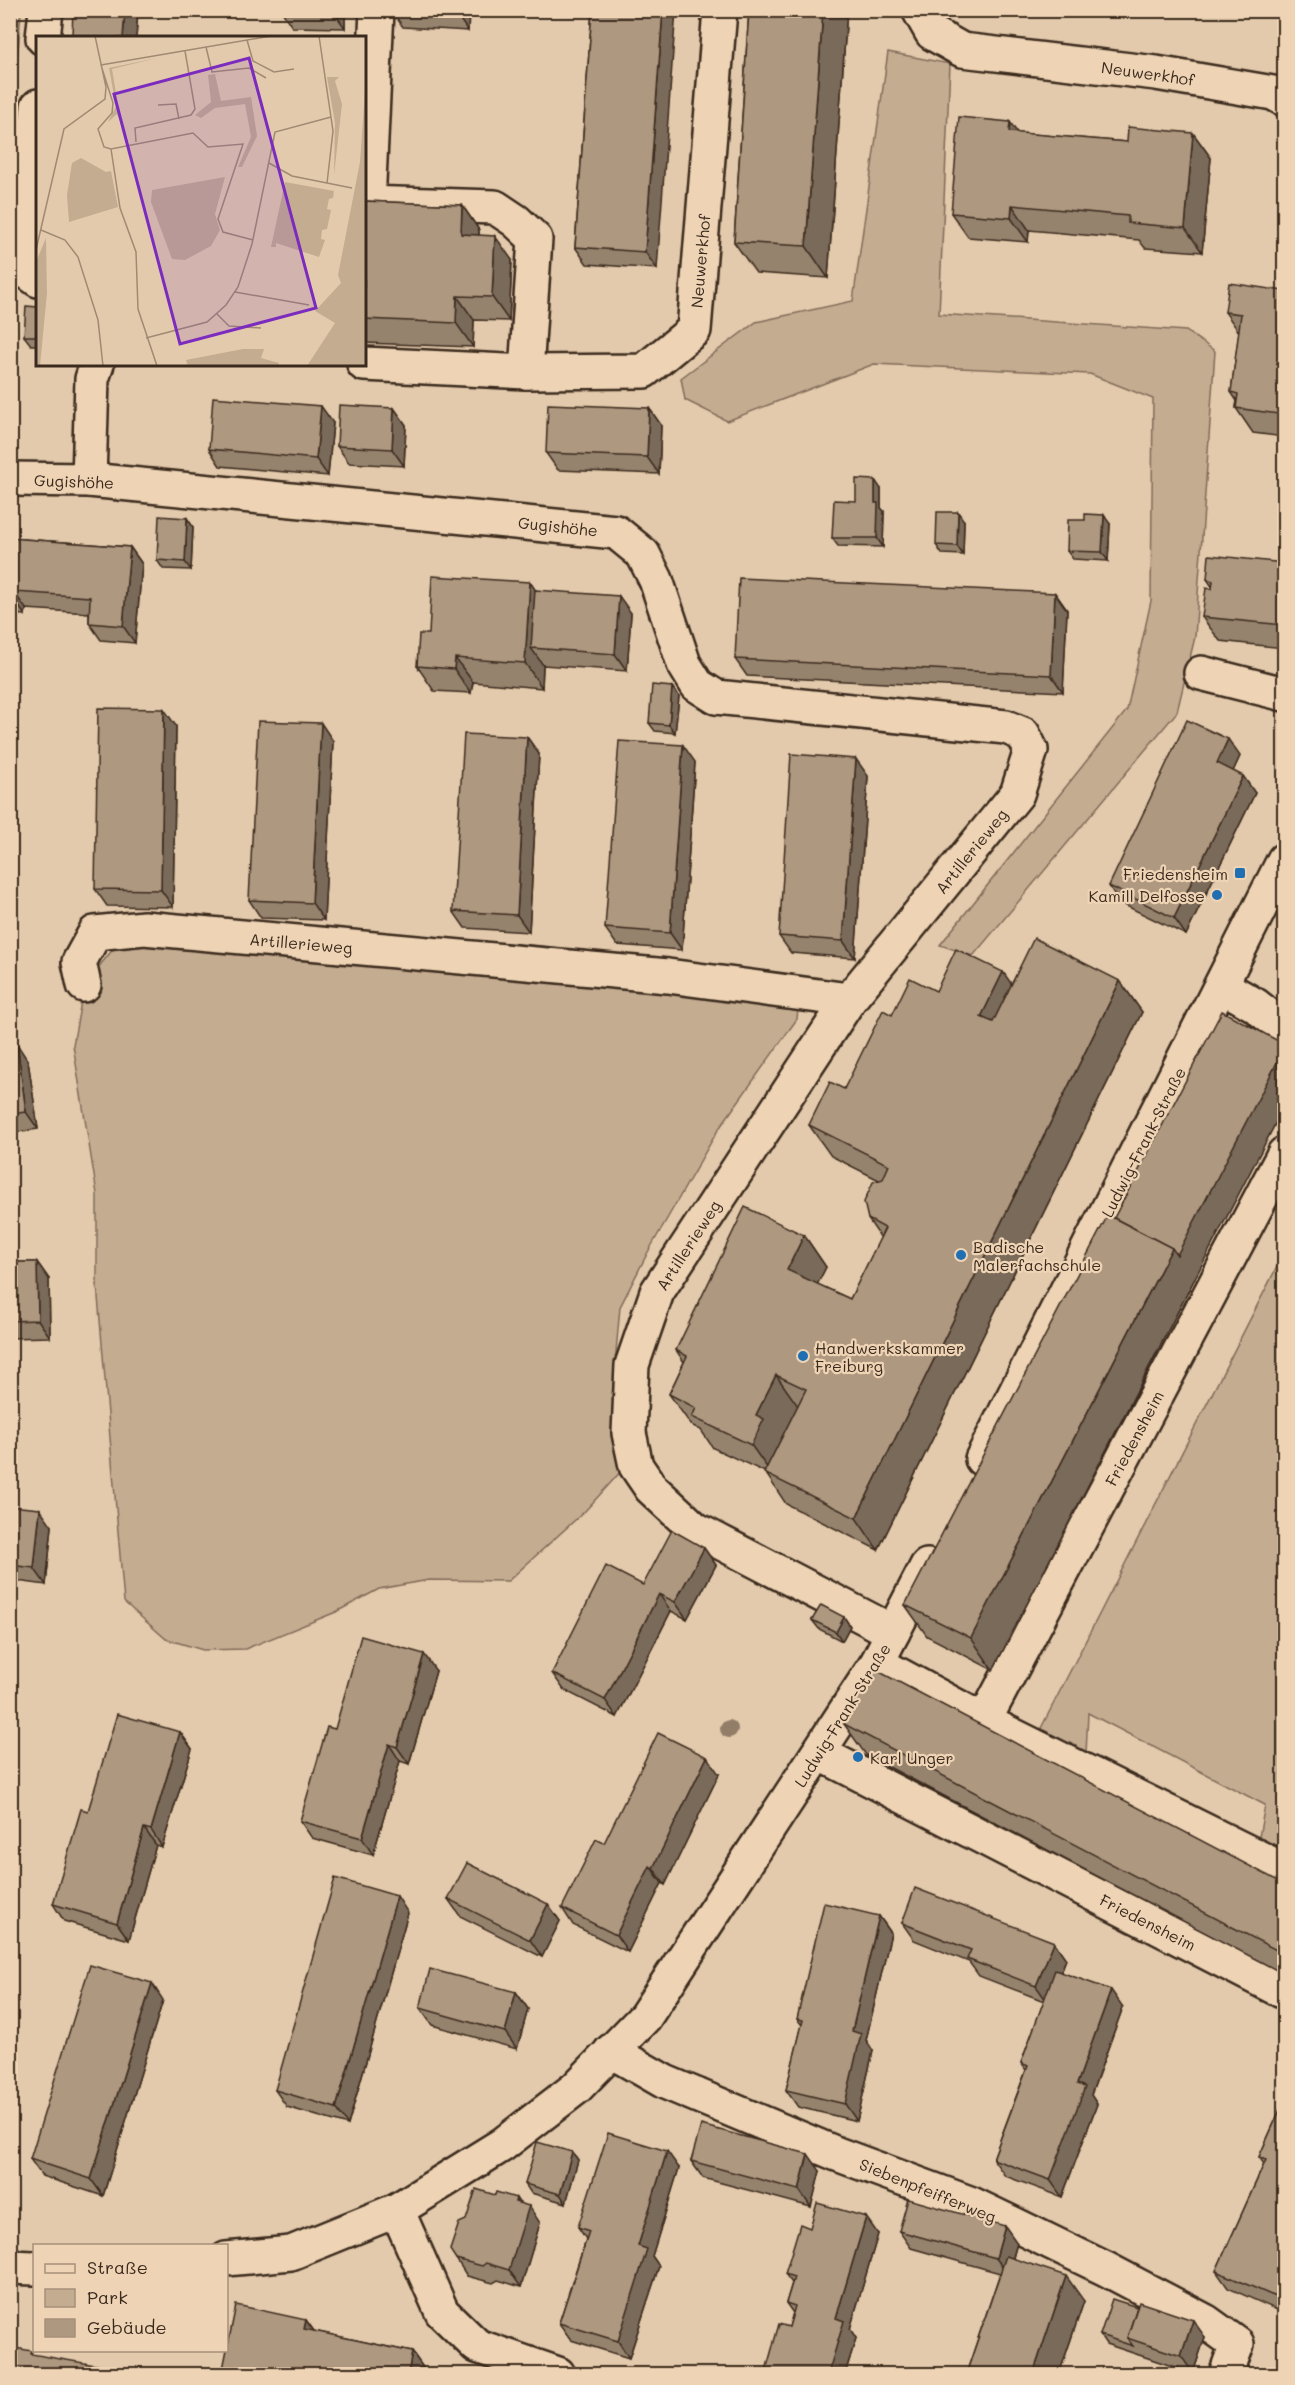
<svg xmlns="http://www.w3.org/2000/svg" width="1295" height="2385" font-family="Mali,sans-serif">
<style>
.green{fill:#c4ac91;stroke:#806b58;stroke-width:1.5}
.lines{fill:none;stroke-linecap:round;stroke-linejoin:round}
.minor-casing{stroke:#3b2a1e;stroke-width:38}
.minor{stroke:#eed4b5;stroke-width:33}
.tree{fill:#927d67}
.wall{fill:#96836e;stroke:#3b2a1e;stroke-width:1.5}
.shaded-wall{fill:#7a6a5a;stroke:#3b2a1e;stroke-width:1.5}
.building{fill:#af9880;stroke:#3b2a1e;stroke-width:1.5}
.poi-dot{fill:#1f6fb2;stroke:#eed4b5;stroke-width:2}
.labels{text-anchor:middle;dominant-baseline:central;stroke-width:4.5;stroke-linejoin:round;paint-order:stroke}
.street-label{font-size:16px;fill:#3b2a1e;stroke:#eed4b5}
.poi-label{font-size:16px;fill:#3b2a1e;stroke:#eed4b5;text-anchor:start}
.inset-road{fill:none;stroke:#a08a73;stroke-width:1.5}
.view{fill:#7b2cbf;fill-opacity:0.15;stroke:#7b2cbf;stroke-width:3}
.inset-edge{fill:none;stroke:#3b2a1e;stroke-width:3}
</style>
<rect width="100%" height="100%" fill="#e3caac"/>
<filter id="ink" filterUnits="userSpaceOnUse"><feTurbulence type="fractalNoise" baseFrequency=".0167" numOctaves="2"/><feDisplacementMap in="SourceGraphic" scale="12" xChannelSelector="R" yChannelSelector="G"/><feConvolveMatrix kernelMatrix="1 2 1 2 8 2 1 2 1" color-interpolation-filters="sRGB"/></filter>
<g filter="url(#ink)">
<g class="green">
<path d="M11 10 21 11 11 146 10 11Z"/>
<path d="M888 52 950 64 939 314 1186 331 1215 351 1195 637 1177 712 973 956 940 945 1127 710 1151 601 1153 399 1090 374 874 364 727 421 685 400 681 378 756 322 853 301Z"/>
<path d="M142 938 799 1000 797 1019 718 1130 648 1252 620 1307 612 1397 625 1467 585 1511 508 1581 429 1580 379 1589 336 1612 245 1649 203 1650 166 1639 124 1602 97 1285V1194L73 1045 84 985 114 948Z"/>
<path d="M1284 1253V1856L1258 1842 1265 1805 1088 1713 1086 1754 1038 1734Z"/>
</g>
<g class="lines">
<defs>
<g id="minor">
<path d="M919 10 932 33 962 50 1156 73 1273 93 1284 99"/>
<path d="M43 38 46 10"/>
<path d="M38 106 23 269 38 280"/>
<path d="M364 203 495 207 516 221 535 239 526 372"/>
<path d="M368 203 377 10"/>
<path d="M364 364 526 372 644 371 694 330 720 10"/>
<path d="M10 479 89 480 616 532 643 554 656 580 684 664 697 685 716 697 1006 727 1023 734 1031 750 1017 794 849 1000 657 1292 632 1365 629 1433 636 1466 651 1488 695 1529 893 1632"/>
<path d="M89 480 92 379 97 364"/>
<path d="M1201 673 1284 694"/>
<path d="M84 985 79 962 95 933 144 928 668 976 849 1000"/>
<path d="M1222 986 1255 1005 1284 1028"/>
<path d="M982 1459 1284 860"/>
<path d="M877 1663 984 1721 1284 1870"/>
<path d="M984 1721 1284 1154"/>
<path d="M819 1753 1284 1992"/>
<path d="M611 2051 665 2082 837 2154 972 2204 1106 2269 1205 2321 1237 2344 1226 2374"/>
<path d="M397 2210 442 2312 477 2346 558 2374"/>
<path d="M226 2259 291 2253 397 2210 502 2145 576 2088 645 2017 877 1663 927 1566"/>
<path d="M10 2267 34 2268"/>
</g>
</defs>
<use href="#minor" class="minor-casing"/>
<use href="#minor" class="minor"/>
</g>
<circle class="tree" cx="729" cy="1729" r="9"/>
<g class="wall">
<path d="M138 10 136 38H73L72 35Z"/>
<path d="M281 10H345V28L292 27Z"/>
<path d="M391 10H469L468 31 403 27Z"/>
<path d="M592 10 657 269 587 264 575 247Z"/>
<path d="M749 10H847L828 278 756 273 734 242Z"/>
<path d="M1018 133 1127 142 1193 133 1211 158 1202 252 1145 248 1139 240 1029 230 1028 242 968 237 951 213Z"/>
<path d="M364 201 462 205 479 230V235L512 260 509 321 474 320 473 347 364 343Z"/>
<path d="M1284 291V437L1253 433 1236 408 1237 401 1231 392 1239 332 1225 312Z"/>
<path d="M38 307V345H31L24 336Z"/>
<path d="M394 408 406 425 404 466 349 463 337 446Z"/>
<path d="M649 408 661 425 659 474 558 470 546 453Z"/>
<path d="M333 423 328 476 220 466 209 449Z"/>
<path d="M881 489V508L884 511 883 547 838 546 832 538 856 501Z"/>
<path d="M187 518 193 527 191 570 163 569 157 560Z"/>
<path d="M964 521 963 555 942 554 936 545Z"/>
<path d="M1110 524 1108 561 1073 559 1067 551Z"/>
<path d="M10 538 130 547 142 564 135 643 101 640 89 623V613L26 609 25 615 10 614Z"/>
<path d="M1284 563V648L1220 641 1202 617 1212 589 1213 588 1207 579Z"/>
<path d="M530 582 535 590 631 613 627 671 543 665 542 688 473 682 471 693 434 691 417 666 429 634Z"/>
<path d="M1055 593 1067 610 1063 692 747 676 735 659Z"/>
<path d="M672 687 679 696 675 733 655 731 649 723Z"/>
<path d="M176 726 173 907 107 906 95 889Z"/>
<path d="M527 737 539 754 529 932 465 928 453 911Z"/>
<path d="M333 741 324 920 261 918 249 900Z"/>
<path d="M1240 756 1233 771 1243 776 1255 793 1186 935 1120 903 1109 886Z"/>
<path d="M695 762 682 950 617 945 605 928Z"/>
<path d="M868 776 855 958 791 953 779 936Z"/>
<path d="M10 783 18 794 16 824H10Z"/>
<path d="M1120 981 1142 1012 878 1550 786 1504 765 1472 713 1448 701 1430 691 1425 669 1394 684 1362 676 1350 804 1235 826 1267 817 1284 850 1299 881 1238 868 1219 879 1180 831 1156 809 1125 844 1089 892 1015 936 991 1012 984Z"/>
<path d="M10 1045 28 1061 38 1129 10 1133Z"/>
<path d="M10 1262H37L49 1279 50 1337 10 1338Z"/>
<path d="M1194 1280 993 1670 927 1636 905 1605Z"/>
<path d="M10 1506 52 1526 46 1585 10 1580Z"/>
<path d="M704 1548 716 1565 687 1619 671 1611 617 1717 564 1690 552 1673 643 1585Z"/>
<path d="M844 1617 850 1626 842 1641 819 1629 812 1620Z"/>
<path d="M436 1671 409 1764 400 1761 373 1855 312 1838 300 1821 335 1729Z"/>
<path d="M844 1724 1284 1884V1974L866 1755Z"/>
<path d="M180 1732 192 1749 162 1847 156 1845 129 1940 64 1921 53 1904 88 1811Z"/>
<path d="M719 1774 665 1885 662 1883 628 1952 573 1925 562 1908 604 1843Z"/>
<path d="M448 1899 548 1904 560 1921 542 1957 460 1916Z"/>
<path d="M408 1913 348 2125 287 2107 275 2090Z"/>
<path d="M879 1916 891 1933 866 2040 873 2051 857 2121 798 2107 786 2090 802 2025 797 2019Z"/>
<path d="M902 1923 1054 1942 1066 1959 1061 1972 1123 2007 1091 2095 1097 2104 1062 2197 1005 2176 993 2159 1026 2070 1021 2063 1044 2001 979 1976 969 1962 914 1940Z"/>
<path d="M516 1992 528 2009 517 2049 432 2025 420 2008Z"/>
<path d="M163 2000 103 2196 42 2176 30 2159Z"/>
<path d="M1284 2101V2313L1228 2288 1216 2271 1264 2164 1259 2157Z"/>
<path d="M572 2152 578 2160 566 2203 531 2193 525 2184Z"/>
<path d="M691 2161 820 2171 811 2207 703 2178Z"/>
<path d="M679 2168 652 2256 659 2266 629 2358 571 2340 559 2323 586 2239 578 2227Z"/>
<path d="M520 2203 540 2223 521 2287 498 2280 493 2283 467 2276 456 2259Z"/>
<path d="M810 2228 878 2234 850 2329 856 2338 845 2374 789 2327 793 2313 786 2303 792 2283 785 2274Z"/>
<path d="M899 2231 1017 2243 1013 2258 1084 2301 1059 2374H966L1000 2273 911 2248Z"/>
<path d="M306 2320 314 2331 412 2352 424 2369 423 2374H227L223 2369Z"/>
<path d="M1100 2335 1205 2337 1193 2373 1106 2344Z"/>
</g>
<g class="shaded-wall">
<path d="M125 10H138L136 38H123Z"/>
<path d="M345 10V28L333 11Z"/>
<path d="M456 10H469L468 31 456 14Z"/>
<path d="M663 10H676L657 269 645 252Z"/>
<path d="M823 10H847L828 278 806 246Z"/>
<path d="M1010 122 1027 147 1009 132Z"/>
<path d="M1193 133 1211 158 1202 252 1185 228Z"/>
<path d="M462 205 479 230 478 259 461 234Z"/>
<path d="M1012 205 1029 230 1028 242 1011 218Z"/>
<path d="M495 236 512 260 509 321 492 297Z"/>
<path d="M457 296 474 320 473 347 456 323Z"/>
<path d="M1281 392 1284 398V423L1278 414Z"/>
<path d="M321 406 333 423 328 476 316 459Z"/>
<path d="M394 408 406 425 404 466 392 449Z"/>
<path d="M649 408 661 425 659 474 647 457Z"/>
<path d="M875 480 881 489V508L884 511 883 547 877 538 875 503Z"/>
<path d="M958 512 964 521 963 555 957 546Z"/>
<path d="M1104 515 1110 524 1108 561 1102 552Z"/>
<path d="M187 518 193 527 191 570 185 562Z"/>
<path d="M130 547 142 564 135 643 123 626Z"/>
<path d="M530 582 547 607 531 648 543 665 542 688 525 663Z"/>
<path d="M14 592 26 609 25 615 13 598Z"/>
<path d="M1055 593 1067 610 1063 692 1051 675Z"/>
<path d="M619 596 631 613 627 671 615 654Z"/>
<path d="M455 658 473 682 471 693 454 669Z"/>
<path d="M672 687 679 696 675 733 669 725Z"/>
<path d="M164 709 176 726 173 907 161 890Z"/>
<path d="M321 723 333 741 324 920 312 903Z"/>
<path d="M527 737 539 754 529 932 517 915Z"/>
<path d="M1228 739 1240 756 1229 780 1217 763Z"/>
<path d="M683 745 695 762 682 950 670 933Z"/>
<path d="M856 759 868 776 855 958 843 941Z"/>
<path d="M1243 776 1255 793 1186 935 1174 918Z"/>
<path d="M10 783 18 794 16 824 10 817Z"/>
<path d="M1003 972 1025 1003 1003 1048 981 1017Z"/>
<path d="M1120 981 1142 1012 878 1550 856 1518Z"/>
<path d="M17 1044 28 1061 38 1129 26 1112Z"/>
<path d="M1284 1049V1107L1194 1280 993 1670 971 1638 1172 1248Z"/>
<path d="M804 1235 826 1267 809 1301 787 1270Z"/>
<path d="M37 1262 49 1279 50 1337 38 1320Z"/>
<path d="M776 1375 798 1406 773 1476 751 1445 756 1415Z"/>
<path d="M40 1509 52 1526 46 1585 34 1568Z"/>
<path d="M704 1548 716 1565 687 1619 675 1602Z"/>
<path d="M659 1594 671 1611 617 1717 605 1700Z"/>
<path d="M844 1617 850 1626 842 1641 836 1632Z"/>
<path d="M424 1654 436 1671 409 1764 397 1747Z"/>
<path d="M180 1732 192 1749 162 1847 151 1830Z"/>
<path d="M389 1744 400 1761 373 1855 362 1838Z"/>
<path d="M707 1757 719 1774 665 1885 653 1868Z"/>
<path d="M144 1828 156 1845 129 1940 117 1923Z"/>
<path d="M650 1866 662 1883 628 1952 616 1935Z"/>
<path d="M397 1896 408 1913 348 2125 336 2108Z"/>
<path d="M548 1904 560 1921 542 1957 530 1940Z"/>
<path d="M879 1916 891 1933 866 2040 873 2051 857 2121 845 2104 852 2031Z"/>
<path d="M1054 1942 1066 1959 1048 2003 1036 1986Z"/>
<path d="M152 1983 163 2000 103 2196 91 2179Z"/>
<path d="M1111 1990 1123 2007 1091 2095 1097 2104 1062 2197 1050 2180 1077 2084Z"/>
<path d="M516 1992 528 2009 517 2049 505 2032Z"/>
<path d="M667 2151 679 2168 652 2256 659 2266 629 2358 618 2341 638 2246Z"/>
<path d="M572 2152 578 2160 566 2203 560 2194Z"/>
<path d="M808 2154 820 2171 811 2207 799 2190Z"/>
<path d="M516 2198 526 2213 529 2206 540 2223 521 2287 509 2270Z"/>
<path d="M866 2217 878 2234 850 2329 856 2338 845 2374H828L836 2318Z"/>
<path d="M1005 2226 1017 2243 1008 2275 996 2258Z"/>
<path d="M1066 2276 1084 2301 1059 2374H1033Z"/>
<path d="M1284 2284V2307L1278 2298Z"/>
<path d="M306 2320 318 2337 304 2329Z"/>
<path d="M1193 2320 1205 2337 1193 2373 1181 2356Z"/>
<path d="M412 2352 424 2369 423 2374H408Z"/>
</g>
<g class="building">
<path d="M73 10H125L123 38H101L72 35Z"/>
<path d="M397 10H456V14Z"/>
<path d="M592 10H663L645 252 575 247Z"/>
<path d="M749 10H823L806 246 734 242Z"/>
<path d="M959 117 1010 122 1009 132 1127 142 1128 127 1193 133 1185 228 1128 223V216L1012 205 1011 218 951 213Z"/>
<path d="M364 201 462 205 461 234 495 236 492 297 457 296 456 323 364 319Z"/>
<path d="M1229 283 1284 291 1283 307 1284 308V393L1281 392 1278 414 1236 408 1238 394 1231 392 1241 314 1225 312Z"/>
<path d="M26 306 38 307V336H24Z"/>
<path d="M213 397 321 406 316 459 209 449Z"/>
<path d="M548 404 649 408 647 457 546 453Z"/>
<path d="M339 405 394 408 392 449 337 446Z"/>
<path d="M856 479 875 480V503H878L877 538H832L834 500 856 501Z"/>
<path d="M937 512H958L957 546 936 545Z"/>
<path d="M1085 514 1104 515 1102 552 1067 551 1068 520H1085Z"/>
<path d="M159 516 187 518 185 562 157 560Z"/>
<path d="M10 538 130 547 123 626 89 623 90 597 14 592 13 598H10Z"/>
<path d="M1209 555 1284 563V625L1202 617 1206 588 1212 589 1213 581 1207 579Z"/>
<path d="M432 576 530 582 525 663 455 658 454 669 417 666 419 634H429Z"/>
<path d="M739 578 1055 593 1051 675 735 659Z"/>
<path d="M535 590 619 596 615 654 531 648Z"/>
<path d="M652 685 672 687 669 725 649 723Z"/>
<path d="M98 708 164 709 161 890 95 889Z"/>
<path d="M1187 720 1228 739 1217 763 1243 776 1174 918 1109 886Z"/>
<path d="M258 721 321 723 312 903 249 900Z"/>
<path d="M464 734 527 737 517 915 453 911Z"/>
<path d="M619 741 683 745 670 933 605 928Z"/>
<path d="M791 754 856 759 843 941 779 936Z"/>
<path d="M1034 938 1120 981 856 1518 764 1473 806 1389 776 1375 756 1415 764 1419 751 1445 692 1417 696 1408 669 1394 687 1356 676 1350 745 1207 804 1235 787 1270 850 1299 885 1228 868 1219 864 1202 873 1182 883 1179 889 1165 809 1125 830 1082 844 1089 883 1010 892 1015 910 978 936 991 956 949 1003 972 981 1017 993 1022Z"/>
<path d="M1222 1011 1284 1044V1049L1177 1255 1172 1248 1114 1218Z"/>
<path d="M17 1044 26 1112 10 1114V1045Z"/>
<path d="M1108 1215 1172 1248 971 1638 905 1605Z"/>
<path d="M10 1262H37L38 1320 10 1321Z"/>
<path d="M10 1506 40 1509 34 1568 10 1565Z"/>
<path d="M672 1530 704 1548 675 1602 659 1594 605 1700 552 1673 606 1566 643 1585Z"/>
<path d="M821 1605 844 1617 836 1632 812 1620Z"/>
<path d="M361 1636 424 1654 397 1747 389 1744 362 1838 300 1821 327 1727 335 1729Z"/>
<path d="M872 1668 1284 1884V1954L844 1724Z"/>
<path d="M117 1714 180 1732 151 1830 144 1828 117 1923 53 1904 81 1809 88 1811Z"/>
<path d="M658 1733 707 1757 653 1868 650 1866 616 1935 562 1908 596 1839 604 1843Z"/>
<path d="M467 1863 548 1904 530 1940 448 1899Z"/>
<path d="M335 1878 397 1896 336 2108 275 2090Z"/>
<path d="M915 1888 1054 1942 1036 1986 967 1959 971 1950 902 1923Z"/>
<path d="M824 1903 879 1916 852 2031 861 2034 845 2104 786 2090 803 2020 797 2019Z"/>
<path d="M90 1965 152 1983 91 2179 30 2159Z"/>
<path d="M430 1969 516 1992 505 2032 420 2008Z"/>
<path d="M1055 1970 1111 1990 1077 2084 1085 2087 1050 2180 993 2159 1028 2066 1021 2063Z"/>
<path d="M1284 2101V2284L1278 2298 1216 2271 1266 2160 1259 2157Z"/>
<path d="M701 2125 808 2154 799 2190 691 2161Z"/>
<path d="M608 2133 667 2151 638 2246 647 2249 618 2341 559 2323 589 2231 578 2227Z"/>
<path d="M537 2142 572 2152 560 2194 525 2184Z"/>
<path d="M476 2189 495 2195 496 2192 516 2198 515 2202 529 2206 509 2270 486 2263 482 2266 456 2259 450 2250 459 2223 466 2220Z"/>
<path d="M908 2199 1005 2226 996 2258 899 2231Z"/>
<path d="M817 2203 866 2217 836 2318 844 2321 828 2374H765L779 2324 789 2327 795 2306 786 2303 794 2277 785 2274 800 2224 810 2228Z"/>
<path d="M1006 2256 1066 2276 1033 2374H966Z"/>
<path d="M1112 2299 1137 2307 1127 2338 1133 2346 1100 2335Z"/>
<path d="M1139 2302 1193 2320 1181 2356 1127 2338Z"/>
<path d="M236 2305 306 2320 304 2329 412 2352 408 2374H250L223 2369Z"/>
<path d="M10 2347 32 2351 31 2354 148 2374H10Z"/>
</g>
</g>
<g class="poi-dot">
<rect x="1234" y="867" width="12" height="12" rx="3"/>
<circle cx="1217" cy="895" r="6"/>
<circle cx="961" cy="1255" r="6"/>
<circle cx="803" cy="1356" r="6"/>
<circle cx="858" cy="1757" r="6"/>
</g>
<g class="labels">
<g class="street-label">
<text transform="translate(1148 73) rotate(8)">Neuwerkhof</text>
<text transform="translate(700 261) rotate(-85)">Neuwerkhof</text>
<text transform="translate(74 481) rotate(2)">Gugishöhe</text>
<text transform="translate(558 526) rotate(6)">Gugishöhe</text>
<text transform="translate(971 851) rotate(-51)">Artillerieweg</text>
<text transform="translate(301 943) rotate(5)">Artillerieweg</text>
<text transform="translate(1143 1142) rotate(-63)">Ludwig-Frank-Straße</text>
<text transform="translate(688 1245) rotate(-57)">Artillerieweg</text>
<text transform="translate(1134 1438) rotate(-62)">Friedensheim</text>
<text transform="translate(842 1715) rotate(-58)">Ludwig-Frank-Straße</text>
<text transform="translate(1148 1922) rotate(27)">Friedensheim</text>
<text transform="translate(928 2190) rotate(22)">Siebenpfeifferweg</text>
</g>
<g class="poi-label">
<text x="1228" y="873" text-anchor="end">Friedensheim</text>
<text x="1205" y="895" text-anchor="end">Kamill Delfosse</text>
<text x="973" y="1246">Badische<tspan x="973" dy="18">Malerfachschule</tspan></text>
<text x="815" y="1347">Handwerkskammer<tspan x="815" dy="18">Freiburg</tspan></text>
<text x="870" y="1757">Karl Unger</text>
</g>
</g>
<g transform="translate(36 36)">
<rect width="330" height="330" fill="#e3caac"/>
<path d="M121 22 76 33 85 87 81 78 72 86 80 70 73 32ZM179 38 185 65 215 61 221 100 206 131H202L215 101 209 68 179 72 165 82 159 79 175 66 172 39ZM330 40V330H271L299 287 279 275 305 247 302 239 324 126ZM291 41H303L299 45 306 68 298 139 299 87ZM45 122 70 136 75 135 82 171 33 186 31 159 36 127ZM189 141 179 178 184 194 175 210 149 224 136 223 115 166 116 154ZM249 146 298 155 297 162 293 163 291 173 295 174 291 193 286 194 285 203 289 204 283 221 240 207V211H235ZM10 202 11 257 4 330H0V226ZM207 313H228L225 322 243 327 242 330H152L150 324Z" fill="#c4ac91"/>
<path class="inset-road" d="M283 0 297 95 291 147M211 4 217 25 238 36 258 33M170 11 176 36 213 32 230 42M65 29 77 67 76 77 62 93 68 111 75 113 157 97 172 111 207 108 182 183 187 196 217 204M65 29 235 0M122 69 140 68 143 83M100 106 99 92 155 79 159 73 149 15M75 113 84 172 100 216 102 273 121 330M233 127 256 140 316 152M5 194 29 204 42 221 62 284 67 330M0 214 28 93 69 63 70 51 59 0M199 256 273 269M181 278 193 290 225 292M110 302 171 286 190 269 202 251 216 208 239 96 295 81"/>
<path class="view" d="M213 22 280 272 144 308 78 58Z"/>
<rect width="330" height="330" class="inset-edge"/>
</g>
<rect width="1295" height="2385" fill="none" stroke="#eed4b5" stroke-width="36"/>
<rect x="18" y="18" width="1259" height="2349" fill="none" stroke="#3b2a1e" stroke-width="2" filter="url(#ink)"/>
<rect x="33" y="2244" width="195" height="108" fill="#eed4b5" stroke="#a69079" stroke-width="1.5"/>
<rect x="45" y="2264" width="30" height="9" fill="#eed4b5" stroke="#a69079" stroke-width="1.5"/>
<text x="87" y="2274" font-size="18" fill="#3b2a1e">Straße</text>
<rect x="45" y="2289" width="30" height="18" fill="#c4ac91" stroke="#a69079" stroke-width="1.5"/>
<text x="87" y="2304" font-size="18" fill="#3b2a1e">Park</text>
<rect x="45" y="2319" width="30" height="18" fill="#af9880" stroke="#a69079" stroke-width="1.5"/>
<text x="87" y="2334" font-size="18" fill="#3b2a1e">Gebäude</text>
</svg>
